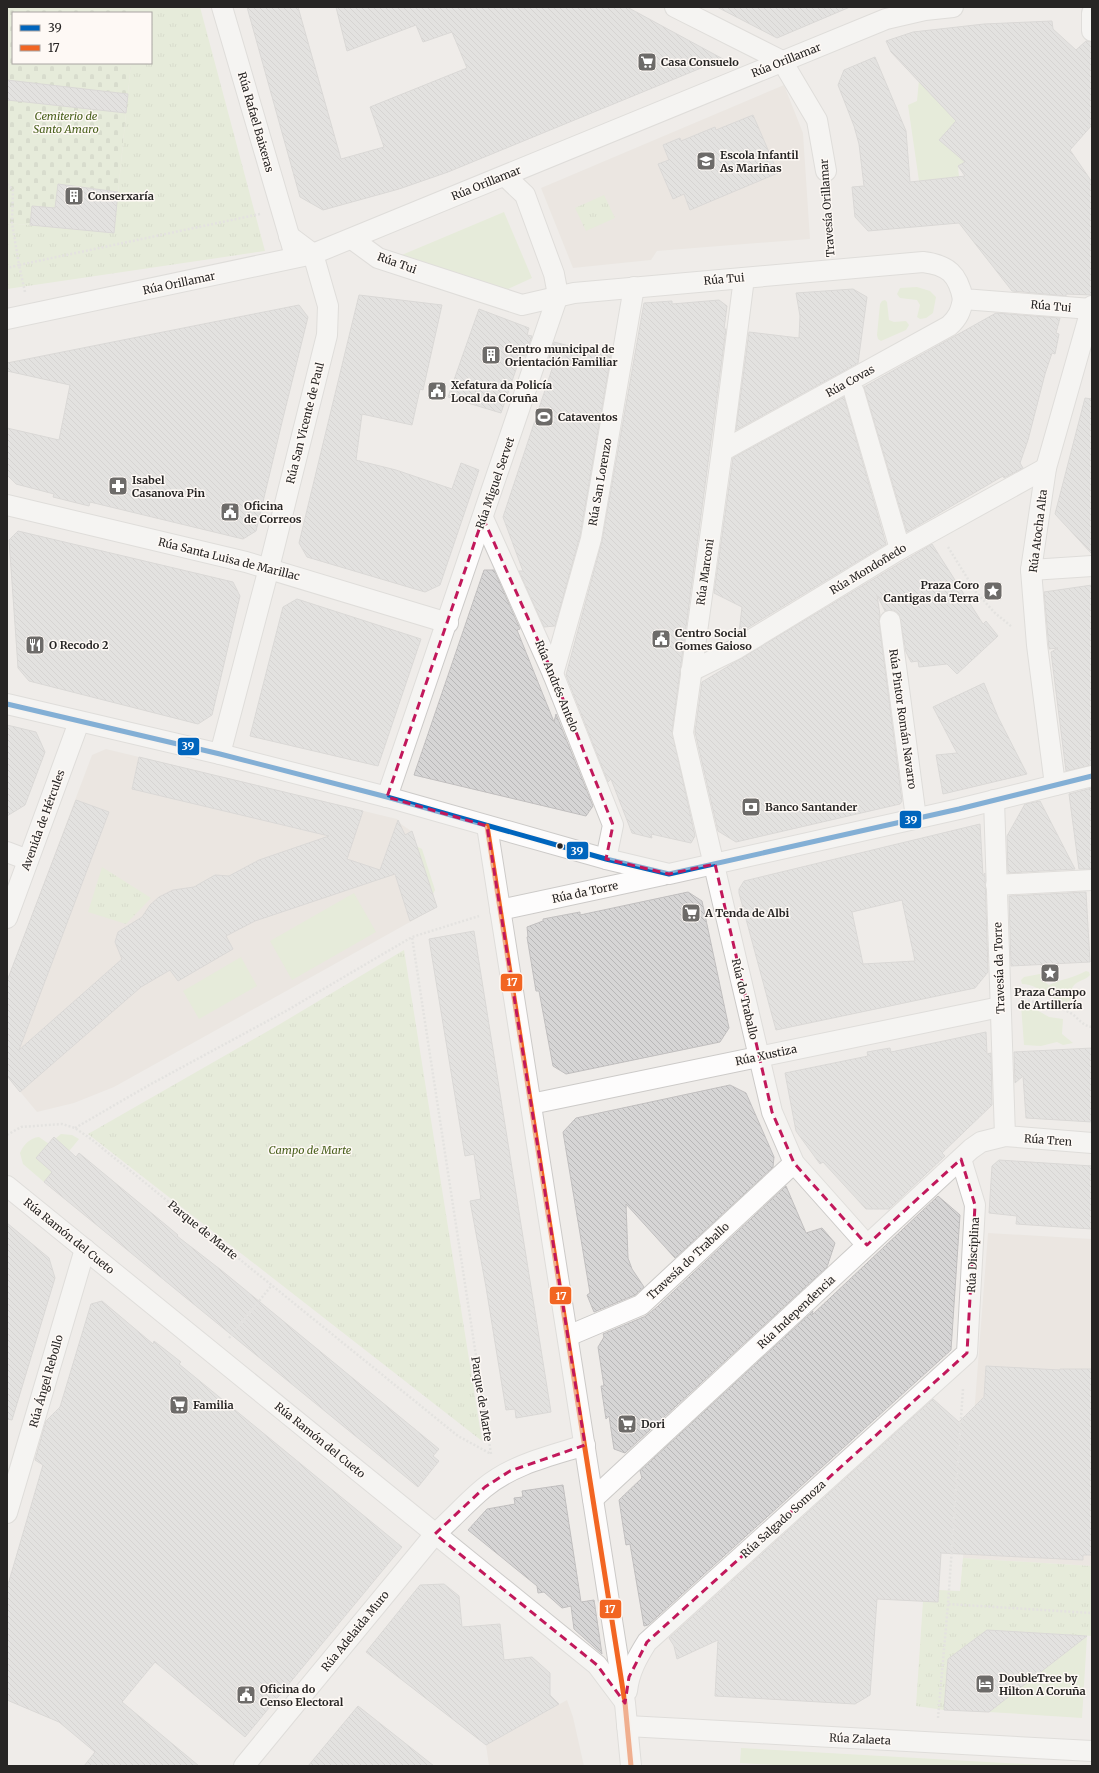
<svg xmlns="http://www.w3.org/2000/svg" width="1099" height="1773" font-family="Merriweather,serif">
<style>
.built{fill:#e6ded8}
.green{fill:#dce8c7}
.cemetery{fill:url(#cemetery-stones)}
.park{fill:url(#park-tufts)}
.building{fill:url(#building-back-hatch);stroke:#c1bfbf;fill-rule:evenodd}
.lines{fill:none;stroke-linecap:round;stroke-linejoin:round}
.street-casing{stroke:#cccac8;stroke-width:22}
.path{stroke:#d7d6d5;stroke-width:2.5;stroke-dasharray:2 2;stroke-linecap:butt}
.street{stroke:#fdfcfc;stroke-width:20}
.bus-1-casing{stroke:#fef9f5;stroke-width:8}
.bus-2-casing{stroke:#fef9f5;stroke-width:8}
.bus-1{stroke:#0065bd;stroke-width:5}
.bus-2{stroke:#f26522;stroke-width:5}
.marked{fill:none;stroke:#c2185b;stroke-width:3;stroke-dasharray:8 5;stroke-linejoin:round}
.bus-dot{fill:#272524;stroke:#fef9f5;stroke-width:1.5}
.labels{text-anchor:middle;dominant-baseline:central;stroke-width:3;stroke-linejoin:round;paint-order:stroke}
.street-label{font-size:11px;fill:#272524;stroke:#fef9f5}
.poi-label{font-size:11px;font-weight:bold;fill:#272524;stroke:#fef9f5;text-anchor:start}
.park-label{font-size:11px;font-style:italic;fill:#485f1b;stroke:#fef9f5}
.line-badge{stroke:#fef9f5;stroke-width:1.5}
.badge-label{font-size:11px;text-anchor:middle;font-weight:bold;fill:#fff}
</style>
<defs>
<pattern id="cemetery-stones" width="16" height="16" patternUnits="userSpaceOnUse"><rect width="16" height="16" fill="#dce8c7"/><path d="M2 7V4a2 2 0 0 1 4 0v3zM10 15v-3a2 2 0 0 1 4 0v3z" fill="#bdc7ab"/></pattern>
<pattern id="park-tufts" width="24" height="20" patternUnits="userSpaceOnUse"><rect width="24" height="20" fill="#dce8c7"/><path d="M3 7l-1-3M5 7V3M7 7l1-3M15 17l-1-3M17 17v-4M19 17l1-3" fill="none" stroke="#bdc7ab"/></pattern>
<pattern id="building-back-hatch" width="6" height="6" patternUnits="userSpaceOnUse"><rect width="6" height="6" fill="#d6d5d5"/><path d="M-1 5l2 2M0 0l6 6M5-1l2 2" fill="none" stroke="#b8b7b7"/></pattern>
</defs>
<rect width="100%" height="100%" fill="#efece9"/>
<g class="built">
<path d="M784 85 803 133 810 239 657 251 651 260 573 268 541 188Z"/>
<path d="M106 749 397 819 401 824 411 831 437 907 114 1087 74 1103 37 1112 7 1076V981L92 755Z"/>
<path d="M988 1233 1092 1239V1566L963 1558Z"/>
<path d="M567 1700 573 1717 584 1766H489L486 1745Z"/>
</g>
<g class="green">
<path d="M919 80 954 119 990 148 958 166 959 177 919 181 908 105 917 101Z"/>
<path d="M504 212 532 278 506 290 397 257Z"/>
<path d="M917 287 930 291 936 297 933 313 926 318 920 319 917 317 920 305 917 300 900 298 897 294 900 288Z"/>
<path d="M885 300 887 302 889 320 894 322 906 321 909 325 906 330 881 341 878 339 877 335 880 304 882 301Z"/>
<path d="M418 847 422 849 435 890 433 894 415 848Z"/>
<path d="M354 893 376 932 292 980 270 941Z"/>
<path d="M241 957 257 986 199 1019 183 991Z"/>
<path d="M1086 971 1089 972 1090 975C1085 981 1076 980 1072 988 1070 993 1073 998 1070 1003 1053 1004 1043 985 1022 984L1021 980 1024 977 1045 973 1046 983 1049 985C1061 979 1074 978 1086 971Z"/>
<path d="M1021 1005 1035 1009 1049 1017 1063 1019 1062 1034 1073 1043 1063 1045 1057 1042 1041 1046 1024 1045Z"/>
<path d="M61 1134 72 1135 79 1139 44 1182 23 1164 20 1153C24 1144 30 1138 39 1137L49 1144Z"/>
<path d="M1087 1636 1082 1718 989 1712Z"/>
<path d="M741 1748 1058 1766H790L740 1763Z"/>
</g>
<path class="cemetery" d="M7 7H136V13H13V63H131L114 233 7 223Z"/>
<g class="park">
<path d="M136 7H200L265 251 7 289V223L114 233 131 63H151V13H136Z"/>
<path d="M604 195 615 218 586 231 575 208Z"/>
<path d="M102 867 151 898 126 924 88 912Z"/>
<path d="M404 950 482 1441 88 1134 275 1027Z"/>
<path d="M963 1558 1092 1566V1636L987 1630 948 1659 944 1710 916 1706 923 1601 938 1590 960 1591Z"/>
</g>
<g class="building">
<path d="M247 7H298L341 159 384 147 370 107 467 68 452 32 423 42 416 25 347 51 336 7H627L723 59 448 172 399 189 323 210 300 197Z"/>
<path d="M717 7H850L777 38Z"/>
<path d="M1052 21 1053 29 1076 50 1086 41 1092 42V125L1070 150 1092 182V295L1066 294V296L1012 291 959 223 868 231 855 217 852 187 864 186 859 144 854 126 838 85 844 70 875 57 906 131 910 182 965 176 958 166 965 162 939 140 956 121 891 52 886 41 913 32 984 24Z"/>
<path d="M7 80 128 94 126 113 7 100Z"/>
<path d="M753 115 778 173 690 210 684 194 673 199 658 164 669 160 663 145 680 138 681 141 715 127 716 130Z"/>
<path d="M58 184 118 192 114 233 30 225 32 206 55 208Z"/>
<path d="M853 289 867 297 858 363 736 430 749 332 799 338 800 316 796 293Z"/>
<path d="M359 295 442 305 423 390 420 389 412 425 362 414 356 460 396 470 452 489 461 463 479 470 440 585 425 592 307 557 299 543Z"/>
<path d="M719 300 727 306 724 329H726L672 731 695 836 691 843 651 834 652 838 632 833 611 779 608 782 566 675 602 541 644 303 672 301V304Z"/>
<path d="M299 305 308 317 283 418 256 531 243 539 90 502 89 506 53 497 54 494 16 484 7 475V428L59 440 70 385 7 371V363Z"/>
<path d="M479 309 529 328 527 335 532 336 525 356 521 355 501 413 448 397Z"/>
<path d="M996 313 1060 318 1056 333 1059 334 1055 354 1052 353 1045 374 1028 440 1020 463 1023 468 1004 478 1003 476 907 532 864 387Z"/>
<path d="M554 342 584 350 611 355 580 536 555 626 544 627 519 571H523L503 517 553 366 547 364Z"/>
<path d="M844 397 886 544 739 633 742 607 714 593 733 458Z"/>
<path d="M1085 398 1092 399V554L1055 514Z"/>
<path d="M18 531 233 582 240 596 212 715 198 724 29 681 18 668 17 653 9 540Z"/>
<path d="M932 544 983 624 986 621 998 636 957 674 947 664 919 667 918 661 911 662 906 652 899 614 894 610 885 611 877 595 880 615 879 622 902 801 900 804 736 842 718 831 695 732 702 682Z"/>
<path d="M484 570H494L520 629 517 630 554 722 556 714 593 806 586 816 414 775Z"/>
<path d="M1092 585V765L1066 771 1051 652 1058 648 1049 649 1044 592Z"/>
<path d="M297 599 421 639 378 766 250 736 283 607Z"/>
<path d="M984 683 998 717 1027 774 943 794 936 755 957 753 933 707Z"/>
<path d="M7 725 36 732 45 752 25 805 7 816Z"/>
<path d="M139 757 363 811 347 859 380 870 398 820 405 835 412 831 437 907 410 921 395 874 255 921 226 936 233 949 178 981 170 970 141 987 20 1092 7 1076V981L76 800 109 812 19 1050 122 959 115 942 118 932 142 917 150 905 159 897 173 890 194 887 215 875 229 876 259 860 329 836 132 789Z"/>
<path d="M1092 788V869H1079L1069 794Z"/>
<path d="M1040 801 1075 869 1008 873 1007 836 1025 804Z"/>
<path d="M980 824 983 876 985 873 988 972 975 988 776 1030 739 893V889L744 881ZM902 900 915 961 863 964 852 912Z"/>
<path d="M688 892 702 901 729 1028 720 1042 566 1074 553 1066 539 991H536L527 937H528L527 927 543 921V919L580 912V915Z"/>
<path d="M1086 892 1090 962 1011 966 1009 896Z"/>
<path d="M474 931 551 1412 516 1418 515 1409 506 1410 486 1287 470 1201 481 1199 474 1154 465 1156 429 939Z"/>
<path d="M986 1032 987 1054 991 1053 992 1105 942 1153 945 1156 889 1209H866L823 1162 820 1164 796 1131 785 1073 868 1056 867 1052 890 1048 891 1052Z"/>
<path d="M1092 1048V1122L1026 1118 1023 1076 1015 1083 1014 1052Z"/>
<path d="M730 1085 746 1093 774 1157 773 1167 675 1258 626 1204 628 1258 632 1269 644 1287 635 1295 594 1312 587 1295 590 1293 563 1132 576 1118Z"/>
<path d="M54 1137 76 1157 79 1153 178 1235 177 1236 221 1270 439 1449 433 1456 439 1461 418 1487 44 1182 52 1172 36 1158Z"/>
<path d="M999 1160 1092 1166V1229L1016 1224 1017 1216 989 1213 992 1166Z"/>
<path d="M786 1186 806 1233 822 1228 835 1243 827 1267 625 1453 614 1449 609 1416 606 1419 601 1386H604L598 1347 604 1337 603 1334 646 1316 657 1307Z"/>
<path d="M938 1196 960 1215 951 1350 648 1625 644 1626 630 1544 626 1545 619 1500 642 1478 640 1471 813 1311 812 1315Z"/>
<path d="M7 1223 49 1258 55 1278 12 1420 7 1419Z"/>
<path d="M102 1301 153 1344 154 1341 181 1362 179 1364 402 1547 245 1737 155 1662 122 1702 199 1766H84L95 1752 59 1722 7 1700V1588L43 1465 35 1460 46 1421 60 1407 91 1304Z"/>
<path d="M986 1366 1060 1370V1369H1092V1555H1083V1560L941 1553 938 1602 877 1599 870 1695 855 1704 715 1696 718 1640 677 1659 674 1646 669 1638 933 1399 959 1422 984 1397Z"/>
<path d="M563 1485 581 1602 594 1600 602 1654 574 1629 571 1606 562 1608 544 1592 538 1593 537 1586 468 1530 487 1509 515 1504 514 1498 523 1497 522 1491Z"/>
<path d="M444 1584 459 1596 462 1627 500 1624 504 1660 532 1657 550 1673V1695L559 1704 486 1745 366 1652 420 1585Z"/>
<path d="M987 1630 1087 1636 989 1712 944 1710 948 1659Z"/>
<path d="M358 1706 434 1766H308Z"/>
</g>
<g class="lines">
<defs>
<g id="street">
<path d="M222 7 293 249"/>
<path d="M675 7 782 61 817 120 826 171"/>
<path d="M1092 13V31"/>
<path d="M352 239 378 258 522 305 574 293 923 262C948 265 958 274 963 299L1091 309"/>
<path d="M744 278 722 451 683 733 772 1112 794 1163 867 1245"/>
<path d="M7 319 313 254 886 19 925 10 953 7"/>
<path d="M854 392 900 549"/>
<path d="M722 451 949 326C958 318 961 311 963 299"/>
<path d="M7 505 246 562 448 623"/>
<path d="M483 518 553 674 613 825 606 859"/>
<path d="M1031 570 1092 566"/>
<path d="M890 621 916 818"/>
<path d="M691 671 736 649 900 549 1046 468"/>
<path d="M553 674 591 539 634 287"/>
<path d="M7 704 220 754 387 797 606 859 669 874 959 809 1092 776"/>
<path d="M220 754 269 568 327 335 328 306 313 254 289 236"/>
<path d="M1055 785 1037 645 1031 570 1046 468 1092 306"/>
<path d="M387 797 558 295 554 274 525 195 505 176"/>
<path d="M994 800 1005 1136"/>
<path d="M487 826 625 1703 631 1766"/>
<path d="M7 852 28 860"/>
<path d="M996 885 1092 880"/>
<path d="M500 910 663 875"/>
<path d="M7 918 79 722"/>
<path d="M531 1104 1000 1007"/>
<path d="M7 1186 597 1665 624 1701"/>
<path d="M568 1336 641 1305 794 1163"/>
<path d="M593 1499 971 1149 981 1142 1005 1136 1092 1143"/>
<path d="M7 1513 85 1249"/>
<path d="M627 1691C629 1672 637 1658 647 1642L967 1353 975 1205 961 1159"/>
<path d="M627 1726 1092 1751"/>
<path d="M244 1766 435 1534C452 1519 467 1502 484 1488 513 1464 550 1456 585 1445"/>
</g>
</defs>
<use href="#street" class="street-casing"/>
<g class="path">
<path d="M7 184 13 190 12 223 19 265 7 268"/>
<path d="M827 192 829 247"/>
<path d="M25 292 19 265 260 214"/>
<path d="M948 547 976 592 995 613 1012 627"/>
<path d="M1024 1001C1039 1001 1055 1006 1069 1012 1078 1017 1082 1026 1092 1027"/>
<path d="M75 1128 151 1084 286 1011 412 937 479 916"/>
<path d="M7 1135 21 1127 62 1124 75 1128 91 1139 458 1436 491 1454 412 937"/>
<path d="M229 1338 272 1285"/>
<path d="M963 1389 948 1604 1092 1613"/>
<path d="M938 1718 948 1604"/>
</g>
<use href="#street" class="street"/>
<defs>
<path id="bus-1" d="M7 704 220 754 387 797 606 859 669 874 959 809 1092 776"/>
<path id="bus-2" d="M487 826 625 1703 631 1766"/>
</defs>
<use href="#bus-1" class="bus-1-casing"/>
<use href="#bus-2" class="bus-2-casing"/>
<use href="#bus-1" class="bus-1"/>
<use href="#bus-2" class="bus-2"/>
</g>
<path d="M0 0H1099V1773H0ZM483 518 553 674 613 825 606 859 669 874 715 864 772 1112 794 1163 867 1245 961 1159 975 1205 967 1353 647 1642 629 1677 625 1703 597 1665 435 1534 485 1487 510 1471 585 1445 487 826 387 797Z" fill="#efece9" fill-opacity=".55" fill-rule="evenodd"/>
<path class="marked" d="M483 518 553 674 613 825 606 859 669 874 715 864 772 1112 794 1163 867 1245 961 1159 975 1205 967 1353 647 1642 629 1677 625 1703 597 1665 435 1534 485 1487 510 1471 585 1445 487 826 387 797Z"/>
<defs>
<symbol id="supermarket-square" viewBox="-11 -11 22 22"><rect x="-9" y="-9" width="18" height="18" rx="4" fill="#6d6b69" stroke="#fef9f5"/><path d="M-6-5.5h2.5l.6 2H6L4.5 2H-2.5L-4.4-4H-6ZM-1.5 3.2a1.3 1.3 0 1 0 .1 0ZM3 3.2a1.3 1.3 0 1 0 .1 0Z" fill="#fff"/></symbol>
<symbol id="school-square" viewBox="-11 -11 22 22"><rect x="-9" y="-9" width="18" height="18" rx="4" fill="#6d6b69" stroke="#fef9f5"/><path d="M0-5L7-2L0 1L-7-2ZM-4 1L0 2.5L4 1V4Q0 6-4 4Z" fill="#fff"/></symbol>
<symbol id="building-square" viewBox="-11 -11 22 22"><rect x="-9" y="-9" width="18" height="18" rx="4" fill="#6d6b69" stroke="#fef9f5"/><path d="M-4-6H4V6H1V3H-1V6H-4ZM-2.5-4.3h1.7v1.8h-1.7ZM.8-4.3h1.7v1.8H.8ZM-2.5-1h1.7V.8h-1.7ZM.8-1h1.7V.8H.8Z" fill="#fff"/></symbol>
<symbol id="civic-square" viewBox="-11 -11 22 22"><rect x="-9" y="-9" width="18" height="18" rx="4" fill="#6d6b69" stroke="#fef9f5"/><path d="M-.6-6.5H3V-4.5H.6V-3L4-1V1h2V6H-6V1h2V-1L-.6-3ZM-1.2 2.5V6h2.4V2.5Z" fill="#fff"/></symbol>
<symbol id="stadium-square" viewBox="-11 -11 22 22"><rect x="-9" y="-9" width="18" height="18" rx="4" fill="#6d6b69" stroke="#fef9f5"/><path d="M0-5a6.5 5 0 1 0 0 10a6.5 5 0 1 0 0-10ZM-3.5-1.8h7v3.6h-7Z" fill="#fff"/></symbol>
<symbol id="pharmacy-square" viewBox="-11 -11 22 22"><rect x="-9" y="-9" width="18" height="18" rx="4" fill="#6d6b69" stroke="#fef9f5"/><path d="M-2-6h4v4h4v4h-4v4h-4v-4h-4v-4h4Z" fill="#fff"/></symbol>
<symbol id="sight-square" viewBox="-11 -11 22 22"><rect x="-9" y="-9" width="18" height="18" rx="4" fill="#6d6b69" stroke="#fef9f5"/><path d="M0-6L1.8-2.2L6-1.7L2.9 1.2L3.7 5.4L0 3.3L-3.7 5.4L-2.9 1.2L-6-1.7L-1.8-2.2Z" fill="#fff"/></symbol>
<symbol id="restaurant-square" viewBox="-11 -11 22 22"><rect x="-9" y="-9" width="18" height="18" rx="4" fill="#6d6b69" stroke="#fef9f5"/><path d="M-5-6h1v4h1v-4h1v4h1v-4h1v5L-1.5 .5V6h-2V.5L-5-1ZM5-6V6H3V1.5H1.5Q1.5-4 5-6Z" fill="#fff"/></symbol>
<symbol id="bank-square" viewBox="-11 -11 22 22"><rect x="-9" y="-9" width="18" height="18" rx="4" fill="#6d6b69" stroke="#fef9f5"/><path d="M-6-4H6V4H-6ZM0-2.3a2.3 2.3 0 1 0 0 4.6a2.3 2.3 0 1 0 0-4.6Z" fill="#fff"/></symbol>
<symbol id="hotel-square" viewBox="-11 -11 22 22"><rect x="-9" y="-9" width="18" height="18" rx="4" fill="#6d6b69" stroke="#fef9f5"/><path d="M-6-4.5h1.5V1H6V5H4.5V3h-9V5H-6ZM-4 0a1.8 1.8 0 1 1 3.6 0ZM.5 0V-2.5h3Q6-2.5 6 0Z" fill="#fff"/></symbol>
</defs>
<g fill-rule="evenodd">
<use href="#supermarket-square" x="636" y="51" width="22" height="22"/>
<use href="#school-square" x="695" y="150" width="22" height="22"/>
<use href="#building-square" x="63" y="185" width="22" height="22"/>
<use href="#building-square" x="480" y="344" width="22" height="22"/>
<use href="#civic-square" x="426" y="380" width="22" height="22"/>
<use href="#stadium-square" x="533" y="406" width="22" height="22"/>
<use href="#pharmacy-square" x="107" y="475" width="22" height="22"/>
<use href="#civic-square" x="219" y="501" width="22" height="22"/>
<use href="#sight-square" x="982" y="580" width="22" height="22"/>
<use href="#civic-square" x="650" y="628" width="22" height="22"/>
<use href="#restaurant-square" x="24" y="634" width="22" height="22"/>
<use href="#bank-square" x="740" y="796" width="22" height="22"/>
<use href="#supermarket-square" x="680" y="902" width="22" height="22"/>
<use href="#sight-square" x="1039" y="962" width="22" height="22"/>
<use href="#supermarket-square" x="168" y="1394" width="22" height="22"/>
<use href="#supermarket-square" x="616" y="1413" width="22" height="22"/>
<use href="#hotel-square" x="974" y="1673" width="22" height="22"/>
<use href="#civic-square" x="235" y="1684" width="22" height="22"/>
</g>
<circle class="bus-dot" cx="560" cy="846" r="3.5"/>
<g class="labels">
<g class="street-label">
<text transform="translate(786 60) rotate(-22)">Rúa Orillamar</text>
<text transform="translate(256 122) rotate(74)">Rúa Rafael Baixeras</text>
<text transform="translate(486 183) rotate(-22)">Rúa Orillamar</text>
<text transform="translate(827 208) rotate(-94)">Travesía Orillamar</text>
<text transform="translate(397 263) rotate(20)">Rúa Tui</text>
<text transform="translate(724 279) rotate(-5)">Rúa Tui</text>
<text transform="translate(179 283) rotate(-12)">Rúa Orillamar</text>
<text transform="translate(1051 306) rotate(5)">Rúa Tui</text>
<text transform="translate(850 381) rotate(-29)">Rúa Covas</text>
<text transform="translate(305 423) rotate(-76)">Rúa San Vicente de Paul</text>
<text transform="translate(600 482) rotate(-80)">Rúa San Lorenzo</text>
<text transform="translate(495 483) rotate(-71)">Rúa Miguel Servet</text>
<text transform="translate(1038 531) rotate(-83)">Rúa Atocha Alta</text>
<text transform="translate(229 559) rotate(14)">Rúa Santa Luisa de Marillac</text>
<text transform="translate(868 569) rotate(-31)">Rúa Mondoñedo</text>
<text transform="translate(705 572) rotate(-82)">Rúa Marconi</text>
<text transform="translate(557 686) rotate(68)">Rúa Andrés Antelo</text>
<text transform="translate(903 719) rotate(82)">Rúa Pintor Román Navarro</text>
<text transform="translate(43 820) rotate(-70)">Avenida de Hércules</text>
<text transform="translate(585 892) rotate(-12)">Rúa da Torre</text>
<text transform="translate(999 968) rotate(-92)">Travesía da Torre</text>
<text transform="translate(745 999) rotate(77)">Rúa do Traballo</text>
<text transform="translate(766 1055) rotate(-12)">Rúa Xustiza</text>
<text transform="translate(1048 1140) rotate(4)">Rúa Tren</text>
<text transform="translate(203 1230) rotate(39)">Parque de Marte</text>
<text transform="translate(69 1236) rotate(39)">Rúa Ramón del Cueto</text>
<text transform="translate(973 1255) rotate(-87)">Rúa Disciplina</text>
<text transform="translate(688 1261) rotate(-43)">Travesía do Traballo</text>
<text transform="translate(796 1312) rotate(-43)">Rúa Independencia</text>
<text transform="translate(46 1381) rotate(-74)">Rúa Ángel Rebollo</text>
<text transform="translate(482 1399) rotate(81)">Parque de Marte</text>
<text transform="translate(320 1440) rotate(39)">Rúa Ramón del Cueto</text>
<text transform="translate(783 1519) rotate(-42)">Rúa Salgado Somoza</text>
<text transform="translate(355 1631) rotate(-51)">Rúa Adelaida Muro</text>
<text transform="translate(860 1739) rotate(3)">Rúa Zalaeta</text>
</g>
<g class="poi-label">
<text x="661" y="62">Casa Consuelo</text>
<text x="720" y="155">Escola Infantil<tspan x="720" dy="13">As Mariñas</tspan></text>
<text x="88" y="196">Conserxaría</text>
<text x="505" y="349">Centro municipal de<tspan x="505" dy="13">Orientación Familiar</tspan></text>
<text x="451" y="385">Xefatura da Policía<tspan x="451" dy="13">Local da Coruña</tspan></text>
<text x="558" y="417">Cataventos</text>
<text x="132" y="480">Isabel<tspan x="132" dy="13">Casanova Pin</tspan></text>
<text x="244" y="506">Oficina<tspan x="244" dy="13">de Correos</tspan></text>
<text x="979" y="585" text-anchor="end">Praza Coro<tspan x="979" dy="13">Cantigas da Terra</tspan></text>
<text x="675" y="633">Centro Social<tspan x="675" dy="13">Gomes Gaioso</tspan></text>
<text x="49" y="645">O Recodo 2</text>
<text x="765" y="807">Banco Santander</text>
<text x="705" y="913">A Tenda de Albi</text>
<text x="1050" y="992" text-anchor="middle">Praza Campo<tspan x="1050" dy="13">de Artillería</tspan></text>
<text x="193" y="1405">Familia</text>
<text x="641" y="1424">Dori</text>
<text x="999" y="1678">DoubleTree by<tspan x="999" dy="13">Hilton A Coruña</tspan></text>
<text x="260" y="1689">Oficina do<tspan x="260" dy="13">Censo Electoral</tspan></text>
</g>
<g class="park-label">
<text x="66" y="116">Cemiterio de<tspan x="66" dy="13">Santo Amaro</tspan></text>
<text x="310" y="1150">Campo de Marte</text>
</g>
</g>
<g class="line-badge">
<rect x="177" y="737" width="23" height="19" rx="4" fill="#0065bd"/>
<rect x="899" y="810" width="23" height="19" rx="4" fill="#0065bd"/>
<rect x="566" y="841" width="23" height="19" rx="4" fill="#0065bd"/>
<rect x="500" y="973" width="23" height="19" rx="4" fill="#f26522"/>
<rect x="549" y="1286" width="23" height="19" rx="4" fill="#f26522"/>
<rect x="599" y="1599" width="23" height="20" rx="4" fill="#f26522"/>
</g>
<g class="badge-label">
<text x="188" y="750">39</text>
<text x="911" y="824">39</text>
<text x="577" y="855">39</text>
<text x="512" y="986">17</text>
<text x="561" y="1300">17</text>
<text x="610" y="1613">17</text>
</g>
<rect width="1099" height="1773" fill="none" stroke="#272524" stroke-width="16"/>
<rect x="12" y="12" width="140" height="52" fill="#fef9f5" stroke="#a8a4a1"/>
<rect x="20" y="25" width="20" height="6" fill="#0065bd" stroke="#a8a4a1"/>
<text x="48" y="32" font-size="12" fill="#272524">39</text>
<rect x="20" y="45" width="20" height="6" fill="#f26522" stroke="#a8a4a1"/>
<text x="48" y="52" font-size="12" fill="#272524">17</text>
</svg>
